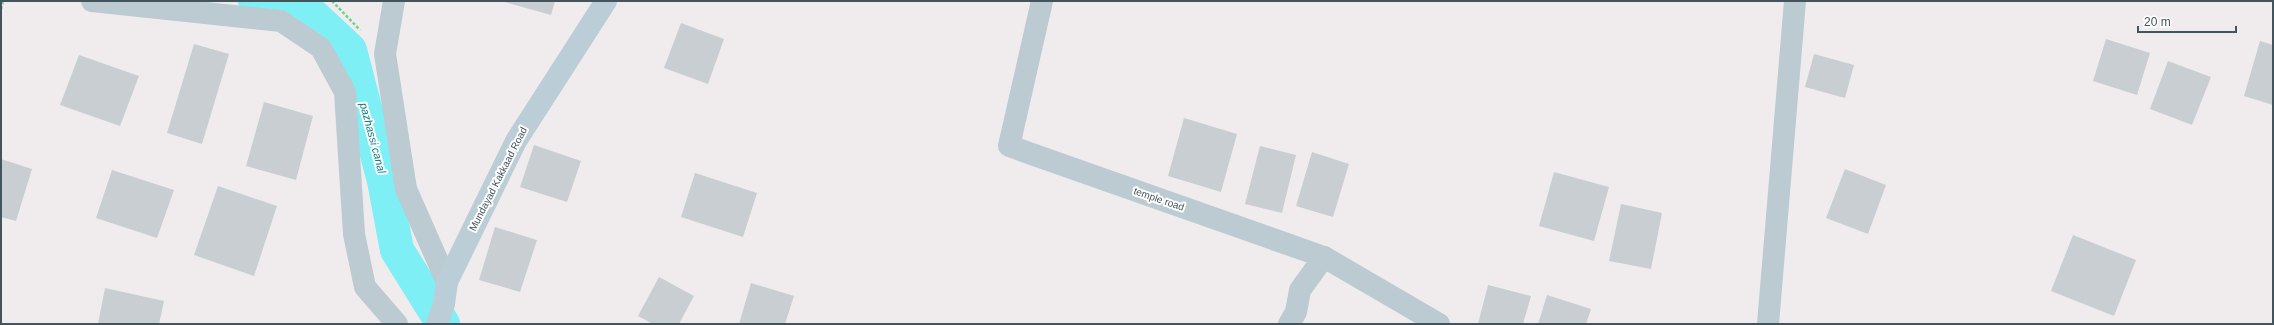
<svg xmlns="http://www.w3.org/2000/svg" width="2274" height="325" font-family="Helvetica,sans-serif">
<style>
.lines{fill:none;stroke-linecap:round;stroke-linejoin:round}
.canal{stroke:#7eeff4;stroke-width:34}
.building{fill:#c8ced2}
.path{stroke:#6bd38e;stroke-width:2.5;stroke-dasharray:3 2;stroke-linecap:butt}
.street{stroke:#bbcbd1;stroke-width:22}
.secondary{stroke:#bbcdd6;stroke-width:22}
.labels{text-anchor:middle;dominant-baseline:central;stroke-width:4;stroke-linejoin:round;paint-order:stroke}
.street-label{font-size:10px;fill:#43545c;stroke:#fff}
.water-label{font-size:11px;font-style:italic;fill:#057c82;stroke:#fff}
</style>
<rect width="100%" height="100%" fill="#f0eced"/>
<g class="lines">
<path class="canal" d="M255 1 307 10 350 50 384 181 397 250 443 324"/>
</g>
<g class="building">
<path d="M501 1H555L551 15Z"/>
<path d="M681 23 724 39 708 84 664 68Z"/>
<path d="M2106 39 2150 53 2137 95 2093 81Z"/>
<path d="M2260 41 2273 45V105L2244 96Z"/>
<path d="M194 44 229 54 202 144 167 133Z"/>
<path d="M1814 54 1854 65 1845 98 1805 87Z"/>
<path d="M79 55 139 76 120 126 60 105Z"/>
<path d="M2168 61 2211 77 2192 125 2150 109Z"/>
<path d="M264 102 313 116 296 180 246 166Z"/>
<path d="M1184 118 1237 134 1221 192 1168 176Z"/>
<path d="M534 145 581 161 567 202 520 187Z"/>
<path d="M1260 146 1296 155 1282 213 1245 204Z"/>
<path d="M1312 152 1349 164 1333 217 1296 206Z"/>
<path d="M1 159 32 169 16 221 1 217Z"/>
<path d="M1845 169 1886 185 1868 234 1826 218Z"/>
<path d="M112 170 174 190 157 238 96 218Z"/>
<path d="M1554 172 1609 187 1594 241 1539 226Z"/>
<path d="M695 173 757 193 743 237 681 217Z"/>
<path d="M218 186 277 206 254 276 194 255Z"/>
<path d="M1621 204 1662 213 1651 269 1609 261Z"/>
<path d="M495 227 537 240 520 292 479 280Z"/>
<path d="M2073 235 2136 260 2114 316 2051 291Z"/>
<path d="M659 277 694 296 679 324H653L638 316Z"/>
<path d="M751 283 794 296 785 324H739Z"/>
<path d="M1488 285 1531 296 1523 324H1478Z"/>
<path d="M105 288 164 301 159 324H98Z"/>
<path d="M1547 295 1591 309 1586 324H1538Z"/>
</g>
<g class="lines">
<g class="path">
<path d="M332 1 360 30"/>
<path d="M1 9 3 1"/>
</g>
<g class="street">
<path d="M92 1 281 21 321 48 345 92 354 234 365 287 397 324"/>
<path d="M394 1 385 54 406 189 447 282"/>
<path d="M1042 1 1009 146 1324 257 1439 324"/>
<path d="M1289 324 1296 312 1300 290 1324 257"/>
<path d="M1768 324 1795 1"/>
</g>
<path class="secondary" d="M437 324 444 304 447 282 516 141 606 1"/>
</g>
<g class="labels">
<g class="street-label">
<text transform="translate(498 179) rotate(-63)">Mundayad Kakkaad Road</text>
<text transform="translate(1159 199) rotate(19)">temple road</text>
</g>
<g class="water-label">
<text transform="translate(373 138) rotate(75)">pazhassi canal</text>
</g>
</g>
<rect width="2274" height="325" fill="none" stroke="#43545c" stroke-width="4"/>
<path d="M2138 26v6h98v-6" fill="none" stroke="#43545c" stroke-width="2"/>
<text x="2144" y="26" font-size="12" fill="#43545c" stroke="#ffffff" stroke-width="3" paint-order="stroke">20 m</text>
</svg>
